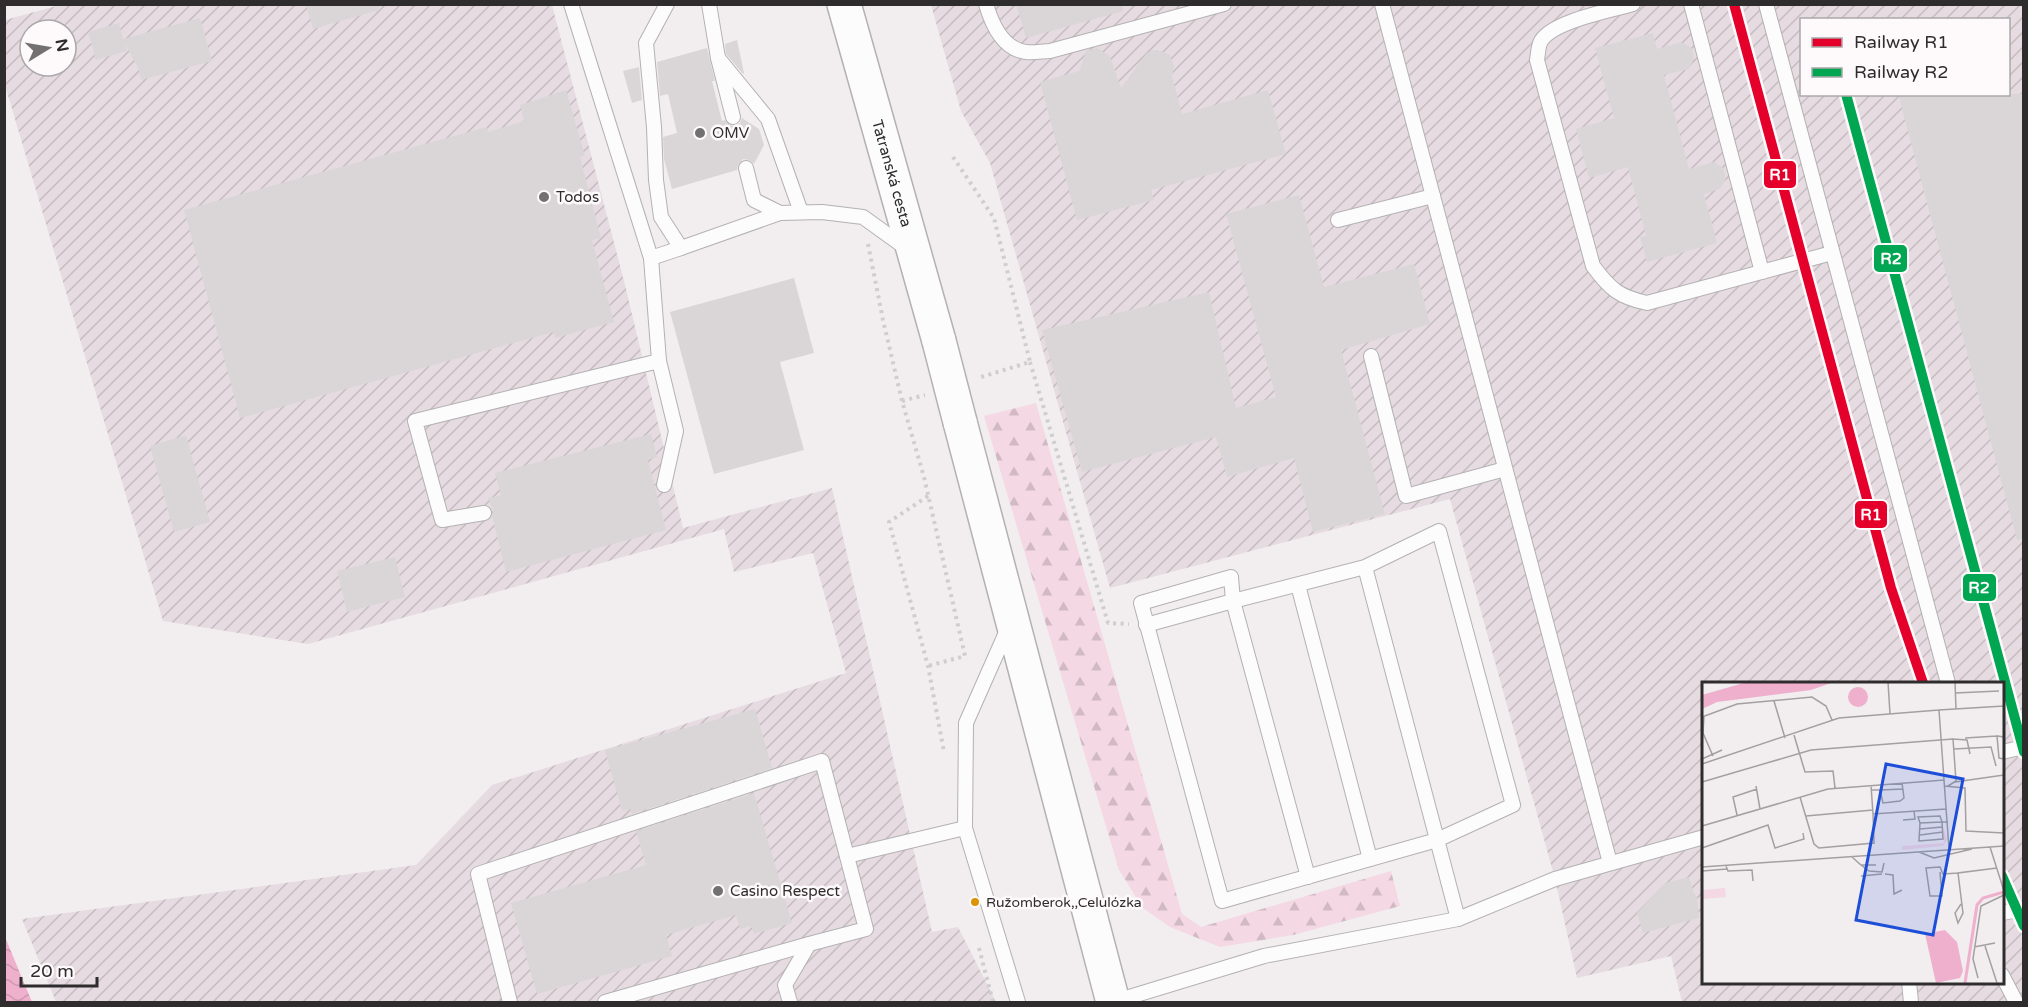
<svg xmlns="http://www.w3.org/2000/svg" width="2028" height="1007" font-family="'Varela Round',sans-serif">
<style>
.industrial{fill:url(#industrial-furrows);fill-rule:evenodd}
.forest{fill:url(#forest-firs)}
.water{fill:url(#water-waves)}
.building{fill:#dad6d8}
.lines{fill:none;stroke-linecap:round;stroke-linejoin:round}
.service-casing{stroke:#b4b1b2;stroke-width:16}
.primary-casing{stroke:#b4b1b2;stroke-width:36}
.path{stroke:#cfcece;stroke-width:4;stroke-dasharray:3 4.5;stroke-linecap:butt}
.service{stroke:#fdfcfd;stroke-width:14}
.primary{stroke:#fdfcfd;stroke-width:33}
.primary-bridge-casing{stroke:#b4b1b2;stroke-width:36;stroke-linecap:butt}
.primary-bridge{stroke:#fdfcfd;stroke-width:33}
.rail-1-casing{stroke:#fefafc;stroke-width:15}
.rail-2-casing{stroke:#fefafc;stroke-width:15}
.rail-1{stroke:#e4002b;stroke-width:10}
.rail-2{stroke:#00a651;stroke-width:10}
.poi-dot{fill:#737071;stroke:#fefafc;stroke-width:2}
.bus-dot{fill:#d99407;stroke:#fefafc;stroke-width:2}
.labels{text-anchor:middle;dominant-baseline:central;stroke-width:5;stroke-linejoin:round;paint-order:stroke}
.bus-label{font-size:14px;fill:#2e2c2d;stroke:#fefafc;text-anchor:start}
.poi-label{font-size:15px;fill:#2e2c2d;stroke:#fefafc;text-anchor:start}
.street-label{font-size:15px;fill:#2e2c2d;stroke:#fefafc}
.inset-river{fill:none;stroke:#eeb0cd;stroke-width:3}
.inset-road{fill:none;stroke:#a4a0a1;stroke-width:1.5}
.view{fill:#1d4ed8;fill-opacity:0.15;stroke:#1d4ed8;stroke-width:3}
.inset-edge{fill:none;stroke:#2e2c2d;stroke-width:3}
.line-badge{stroke:#fefafc;stroke-width:2}
.badge-label{font-size:16px;text-anchor:middle;font-weight:bold;fill:#fff}
</style>
<defs>
<pattern id="industrial-furrows" width="10" height="10" patternUnits="userSpaceOnUse" patternTransform="scale(1.5)"><rect width="10" height="10" fill="#e5dbe0"/><path d="M-1 1l2-2M0 10L10 0M9 11l2-2" fill="none" stroke="#c5bcc0"/></pattern>
<pattern id="forest-firs" width="22" height="20" patternUnits="userSpaceOnUse" patternTransform="scale(1.5)"><rect width="22" height="20" fill="#f4d8e4"/><path d="M5 1l3.5 6h-7zM16 11l3.5 6h-7z" fill="#d2bac4"/></pattern>
<pattern id="water-waves" width="16" height="10" patternUnits="userSpaceOnUse" patternTransform="scale(1.5)"><rect width="16" height="10" fill="#eeb0cd"/><path d="M0 5q4-4 8 0t8 0" fill="none" stroke="#cc98b0"/></pattern>
</defs>
<rect width="100%" height="100%" fill="#f2edef"/>
<g class="industrial">
<path d="M60 5H552L625 285 683 528 832 488 932 932 958 927 996 1002H56L22 919 416 865 492 785 846 673 813 553 734 572 724 529 308 644 163 621 5 85V20ZM30 30H66V66H30Z"/>
<path d="M931 5H2023V1002H1682L1671 956 1577 978 1555 879 1450 499 1110 588 990 163 961 111ZM1802 20H2008V94H1802ZM1704 683H2002V982H1704Z"/>
</g>
<path class="forest" d="M1036 403 1182 914 1201 927 1391 871 1400 906 1293 935 1220 947 1170 927 1143 908 1119 870 984 416Z"/>
<path class="water" d="M5 937 32 1002H5Z"/>
<g class="building">
<path d="M306 4H379V10L313 29Z"/>
<path d="M1016 4H1123V11L1026 38Z"/>
<path d="M200 18 212 61 141 80 138 67 124 43 127 51 96 60 88 32 119 23 123 39Z"/>
<path d="M1653 33 1657 49 1681 42 1692 48 1694 59 1689 69 1664 75 1689 169 1714 162 1723 168 1726 179 1720 189 1704 194 1717 243 1647 262 1640 237 1646 236 1628 167 1589 178 1576 129 1614 118 1595 48Z"/>
<path d="M737 40 744 73 743 74 726 54 725 44Z"/>
<path d="M707 48 715 81H712L722 121 725 120 730 125 735 126 740 123 742 118 759 129 764 145 754 164 749 160 743 159 738 165 737 170 672 189 664 159 663 137 677 133 668 94 660 96 657 62Z"/>
<path d="M1097 48 1110 56 1121 88 1146 54 1152 50H1158L1170 55 1174 66 1172 76 1182 114 1268 90 1286 154 1151 190 1154 200 1077 220 1040 82 1079 71 1086 51Z"/>
<path d="M639 67 642 100 632 103 623 71Z"/>
<path d="M566 90 585 156 580 157 601 238 592 240 614 322 555 338 554 332 240 418 184 210 487 127 488 132 524 121 520 105Z"/>
<path d="M1898 94H2024V539L2017 540Z"/>
<path d="M1299 195 1324 287 1414 264 1430 324 1341 350 1385 514 1313 532 1294 458 1227 477 1216 437 1082 472 1042 330 1209 292 1236 408 1276 397 1226 214Z"/>
<path d="M794 278 814 353 780 362 804 450 714 474 670 312Z"/>
<path d="M651 434 657 457 648 460 666 530 506 572 492 516 493 511 488 498 501 495 495 473Z"/>
<path d="M186 435 210 522 174 532 150 446Z"/>
<path d="M395 557 405 597 347 612 337 571Z"/>
<path d="M755 709 772 768 632 814 630 809 622 811 605 750Z"/>
<path d="M754 793 792 923 754 934 751 926 740 929 736 915 666 935 672 956 537 994 511 903 646 865 636 831Z"/>
<path d="M1689 877 1694 893 1697 897 1699 918 1643 933 1637 913 1665 883Z"/>
</g>
<g class="lines">
<defs>
<g id="service">
<path d="M571 4 651 258 681 248"/>
<path d="M667 4 646 43 654 127 656 180 661 217 681 248 780 213"/>
<path d="M709 4 718 58 733 117"/>
<path d="M986 4C992 25 1003 49 1026 52 1034 53 1043 51 1050 51L1224 4"/>
<path d="M1382 4 1610 863"/>
<path d="M1633 4C1610 11 1553 21 1541 41 1538 46 1538 55 1537 60L1593 266C1610 289 1619 297 1647 303L1832 253"/>
<path d="M1691 4 1762 272"/>
<path d="M1766 4 1948 683"/>
<path d="M718 58 768 119 801 212"/>
<path d="M746 168 754 200 780 213 822 212 863 217 906 248"/>
<path d="M1338 220 1433 196"/>
<path d="M1371 356 1406 496 1505 469"/>
<path d="M659 361 676 431 664 485"/>
<path d="M484 513 442 520 415 421 659 361 651 258"/>
<path d="M1365 567 1439 531 1513 805 1437 840 1222 901 1141 603 1231 577 1233 601 1365 567 1458 919"/>
<path d="M1298 585 1370 859"/>
<path d="M1146 625 1233 601 1308 877"/>
<path d="M1008 628 966 723 965 828 1018 1002"/>
<path d="M2002 752 2024 747"/>
<path d="M847 856 965 828"/>
<path d="M2002 913 2024 909"/>
<path d="M2002 975 2016 1002"/>
<path d="M1909 982 1911 1002"/>
<path d="M510 1002 478 874 822 761 866 929 809 944 605 1002"/>
<path d="M790 1002 785 985 809 944"/>
<path d="M1113 1002 1264 956 1458 919 1555 879 1704 837"/>
</g>
<g id="primary">
<path id="s1" d="M844 4 939 341"/>
<path d="M960 422 1113 1002"/>
</g>
</defs>
<use href="#service" class="service-casing"/>
<use href="#primary" class="primary-casing"/>
<g class="path">
<path d="M953 157 994 218 1030 362 978 378"/>
<path d="M868 244 883 320 902 401 924 477 965 656 928 666"/>
<path d="M1030 362 1108 623 1129 624"/>
<path d="M902 401 925 395"/>
<path d="M928 496 889 522 928 666 944 752"/>
<path d="M979 948 993 1002"/>
</g>
<use href="#service" class="service"/>
<use href="#primary" class="primary"/>
<defs>
<path id="primary-bridge" d="M939 341 960 422"/>
</defs>
<use href="#primary-bridge" class="primary-bridge-casing"/>
<use href="#primary-bridge" class="primary-bridge"/>
<defs>
<path id="rail-1" d="M1734 4 1891 588 1923 683"/>
<g id="rail-2">
<path d="M1846 94 2024 752"/>
<path d="M2002 876 2024 926"/>
</g>
</defs>
<use href="#rail-1" class="rail-1-casing"/>
<use href="#rail-2" class="rail-2-casing"/>
<use href="#rail-1" class="rail-1"/>
<use href="#rail-2" class="rail-2"/>
</g>
<g class="poi-dot">
<circle cx="700" cy="133" r="6"/>
<circle cx="544" cy="197" r="6"/>
<circle cx="718" cy="891" r="6"/>
</g>
<circle class="bus-dot" cx="975" cy="902" r="5"/>
<g class="labels">
<g class="bus-label">
<text x="986" y="902">Ružomberok,,Celulózka</text>
</g>
<g class="poi-label">
<text x="712" y="133">OMV</text>
<text x="556" y="197">Todos</text>
<text x="730" y="891">Casino Respect</text>
</g>
<g class="street-label">
<text stroke="none"><textPath href="#s1" startOffset="176">Tatranská cesta</textPath></text>
</g>
</g>
<g transform="translate(1702 682)">
<rect width="302" height="302" fill="#f2edef"/>
<path d="M241 144 245 158 241 164 200 168V164L242 161Z" fill="#f4d8e4"/>
<path d="M23 206 24 215 0 217V208Z" fill="#f4d8e4"/>
<path d="M45 0H132L109 8 15 20 0 27V13ZM146 15a10 10 0 1 1 20 0a10 10 0 1 1-20 0ZM243 248 255 260 261 289 258 296 234 301 223 252Z" fill="#eeb0cd"/>
<path class="inset-river" d="M263 301 275 223 281 216 302 210"/>
<path class="inset-road" d="M186 0 188 32M253 0 254 27M253 11 297 9M72 19 83 56M2 34 1 51 11 74M0 35 35 22 110 15 124 24 130 38M92 53 103 90 131 89 133 106M302 55 295 54 297 76 302 77M263 56 295 54M252 67 289 65 294 84M0 77 20 68M0 82 137 36 237 28M242 98 237 28 302 24M0 100 109 68 251 57M253 100 302 93M169 103 171 132 244 127M54 104 58 127M242 104 263 106 264 149 302 151M246 104 254 99 251 57 265 58 268 72M170 108H178L181 121 198 119 202 116 200 101M178 108 201 107M98 115 112 162 117 166 172 161 171 132M35 133 31 115 55 107M104 134 171 128M201 138 213 137 212 129M218 141 216 135 238 134 240 140 241 157 217 159 218 141 240 140H246M0 144 126 107 242 98 247 167M218 147 240 145M218 153 241 150M288 165 302 209M0 166 66 143 73 166 102 157 101 151M217 170 232 176 270 167M150 175 159 183H174M159 183 167 189 180 190 182 181M24 184 26 189 50 188 51 199M0 185 302 164M0 189 25 187M238 190 240 214H228L224 186 238 185 241 192 256 191M183 192 191 193 192 212 200 208M159 194 180 192M259 222 253 231 256 241 261 231 256 191 295 186M283 264 295 301M272 265 293 261M276 296 271 277 279 224 302 213"/>
<path class="view" d="M184 82 261 97 231 253 154 238Z"/>
<rect width="302" height="302" class="inset-edge"/>
</g>
<g class="line-badge">
<rect x="1763" y="160" width="34" height="29" rx="6" fill="#e4002b"/>
<rect x="1873" y="244" width="35" height="29" rx="6" fill="#00a651"/>
<rect x="1854" y="500" width="34" height="29" rx="6" fill="#e4002b"/>
<rect x="1962" y="573" width="35" height="29" rx="6" fill="#00a651"/>
</g>
<g class="badge-label">
<text x="1780" y="180">R1</text>
<text x="1891" y="264">R2</text>
<text x="1871" y="520">R1</text>
<text x="1979" y="593">R2</text>
</g>
<rect width="2028" height="1007" fill="none" stroke="#2e2c2d" stroke-width="12"/>
<rect x="1800" y="18" width="210" height="78" fill="#fefafc" stroke="#aba8a9" stroke-width="1.5"/>
<rect x="1812" y="38" width="30" height="9" fill="#e4002b" stroke="#aba8a9" stroke-width="1.5"/>
<text x="1854" y="48" font-size="18" fill="#2e2c2d">Railway R1</text>
<rect x="1812" y="68" width="30" height="9" fill="#00a651" stroke="#aba8a9" stroke-width="1.5"/>
<text x="1854" y="78" font-size="18" fill="#2e2c2d">Railway R2</text>
<g transform="translate(48 48) rotate(79)"><circle r="28" fill="#fefafc" stroke="#aba8a9" stroke-width="1.5"/>
<path d="M0-4.5L10 22L0 15L-10 22Z" fill="#737071"/>
<text y="-9" font-size="16" font-weight="bold" text-anchor="middle" fill="#2e2c2d">N</text>
</g>
<path d="M21 977v9h76v-9" fill="none" stroke="#2e2c2d" stroke-width="3"/>
<text x="30" y="977" font-size="18" fill="#2e2c2d" stroke="#fefafc" stroke-width="4.5" paint-order="stroke">20 m</text>
</svg>
